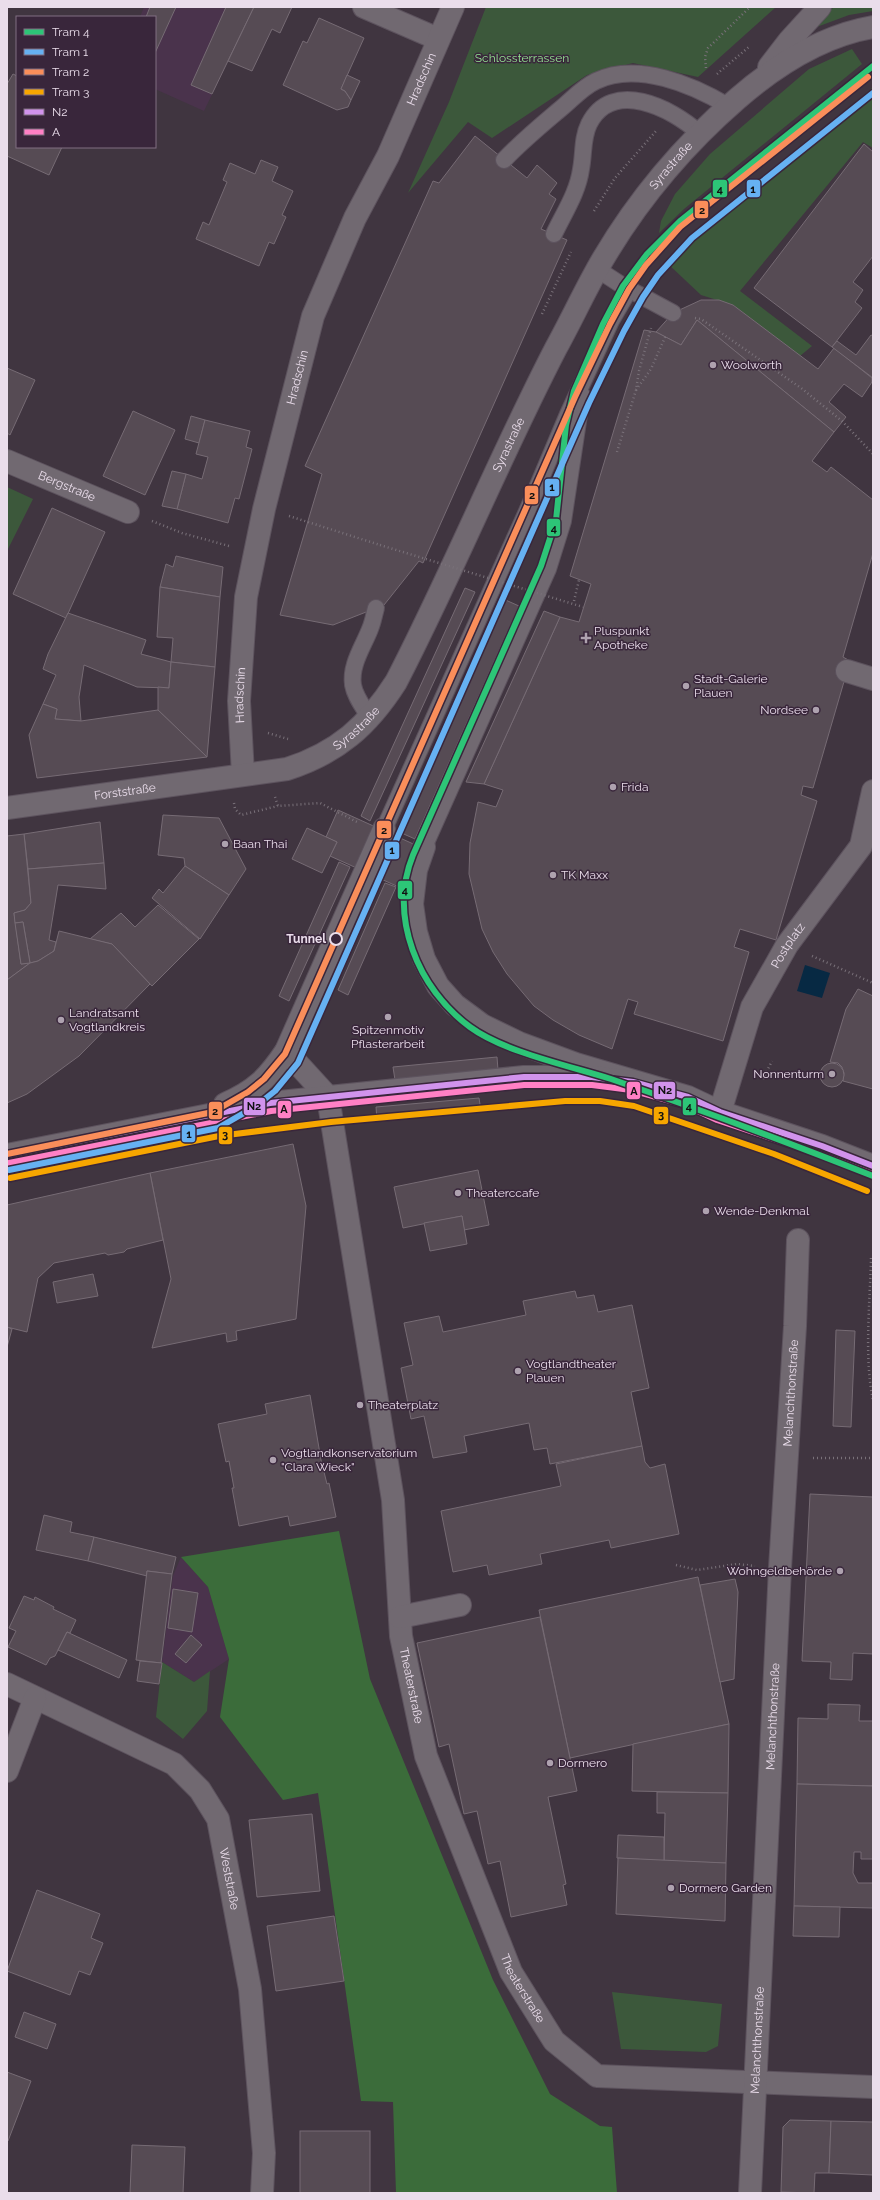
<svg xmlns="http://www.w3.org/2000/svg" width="880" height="2200" font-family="Raleway,sans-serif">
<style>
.built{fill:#4a334c}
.green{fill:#3c583b}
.forest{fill:#3b6c3a}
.water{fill:#072943}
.building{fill:#564b54;stroke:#766b74}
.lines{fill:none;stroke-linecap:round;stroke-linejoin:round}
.lane-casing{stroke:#5d535e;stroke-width:18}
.street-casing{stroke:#5d535e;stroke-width:24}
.path{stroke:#797179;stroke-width:2.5;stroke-dasharray:1 3;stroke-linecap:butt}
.lane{stroke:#716971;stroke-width:16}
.street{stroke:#716971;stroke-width:22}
.path-bridge{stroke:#797179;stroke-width:2.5;stroke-dasharray:1 3;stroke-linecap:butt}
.bus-1-casing{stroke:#39263b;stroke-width:9}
.bus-2-casing{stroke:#39263b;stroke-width:9}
.bus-1{stroke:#d193ec;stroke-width:6}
.bus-2{stroke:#ff80c5;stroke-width:6}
.tram-1-casing{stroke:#39263b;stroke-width:9}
.tram-2-casing{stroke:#39263b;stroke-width:9}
.tram-3-casing{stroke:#39263b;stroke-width:9}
.tram-4-casing{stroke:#39263b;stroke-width:9}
.tram-1{stroke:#2dc577;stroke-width:6}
.tram-2{stroke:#66b1f2;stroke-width:6}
.tram-3{stroke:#fa8e5a;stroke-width:6}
.tram-4{stroke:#f7a600;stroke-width:6}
.poi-dot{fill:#aea2af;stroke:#39263b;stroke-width:1.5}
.stop-dot{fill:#39263b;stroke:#eaddeb;stroke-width:2}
.labels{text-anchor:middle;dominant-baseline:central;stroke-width:3;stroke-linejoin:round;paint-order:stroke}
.park-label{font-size:12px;fill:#94e591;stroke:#39263b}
.street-label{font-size:12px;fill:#eaddeb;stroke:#39263b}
.poi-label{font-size:12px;fill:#eaddeb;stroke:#39263b;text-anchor:start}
.stop-label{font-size:12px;font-weight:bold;fill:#eaddeb;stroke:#39263b;text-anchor:end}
.line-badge{stroke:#39263b;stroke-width:1.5}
.pale-badge-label{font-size:11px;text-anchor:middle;font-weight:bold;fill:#111}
</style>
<rect width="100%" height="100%" fill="#403540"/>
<g class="built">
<path d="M144 7H254L204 111 155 89V17H140Z"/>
<path d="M181 1557 208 1587 229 1659 194 1682 162 1662 173 1576Z"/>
</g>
<g class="green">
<path d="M486 7H776L698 77 633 63 587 75 492 138 468 122 408 193 449 102Z"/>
<path d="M834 7H873V11L849 15 814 28V24Z"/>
<path d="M852 49 862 64 684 209 659 233 661 221 675 194 710 154 809 69Z"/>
<path d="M873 87V148L863 142 740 291 812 346 800 356 733 305 701 295 667 263 679 248Z"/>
<path d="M7 487 33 499 7 551Z"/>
<path d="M162 1662 194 1682 210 1671 207 1711 183 1739 156 1717Z"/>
<path d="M612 1992 722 2004 718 2046 706 2052 621 2049Z"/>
</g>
<path class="forest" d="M339 1531 370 1679 493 1980 550 2094 600 2126 612 2127 617 2193H396L393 2102 361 2101 318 1793 283 1800 220 1717 229 1659 208 1587 181 1557Z"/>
<path class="water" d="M805 965 830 973 822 998 797 991Z"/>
<g class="building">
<path d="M150 7H176L155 53V17H146Z"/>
<path d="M226 7H254L212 94 191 85Z"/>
<path d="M254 7H292L280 33 272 29 252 71 228 61Z"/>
<path d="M319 18 364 38 341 89 345 91 351 100 348 107 337 110 283 85 303 41 307 43Z"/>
<path d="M13 74 17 76V147H62L49 175 7 156V84Z"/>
<path d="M347 75 360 81 351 100 345 91 341 89Z"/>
<path d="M475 136 527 178 537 165 557 183 549 194 556 199 541 229 567 240 423 563 419 561 384 605 333 625 280 615 322 474 305 466 433 181 439 183Z"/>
<path d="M864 144 873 152V256L853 282 863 290 855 302 862 308 832 347 754 288Z"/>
<path d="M261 160 278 167 272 181 293 191 282 215 286 217 274 244 269 242 259 266 196 239 203 222 209 225 227 182 223 180 230 163 255 174Z"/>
<path d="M701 300H719L733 305 818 369 834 348 872 378V382L862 397 844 384 829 402 846 417 834 432 697 320 681 345 656 332 673 313Z"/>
<path d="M697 320 834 432 812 461 827 472 831 467 873 500V553L843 657 850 661 813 788 803 786 801 795 817 801 776 940 740 929 734 947 749 952 723 1041 634 1014 638 1002 628 999 612 1049 579 1035 553 1020 534 1006 507 974 493 952 482 929 469 874 470 843 478 802 496 807 503 790 484 784 560 617 579 622 591 584 570 576 644 330 656 332 681 345Z"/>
<path d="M871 335 873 336V378L832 347 837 341 856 355Z"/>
<path d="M7 368 35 380 10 435 7 433Z"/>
<path d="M133 411 175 430 145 495 103 476Z"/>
<path d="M191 416 205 420 199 443 185 439Z"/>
<path d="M205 420 250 431 246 447 252 449 239 499 235 498 228 523 177 509 186 474 202 479 208 457 196 454Z"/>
<path d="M172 471 186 474 177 509 162 506Z"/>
<path d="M52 508 105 532 66 618 13 594Z"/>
<path d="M176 556 223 567 220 597 160 587 166 564 173 567Z"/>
<path d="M160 587 220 597 215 667 171 662 173 638 157 637Z"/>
<path d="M465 588 475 592 370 821 361 816Z"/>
<path d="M501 598 519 606 415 839 397 831Z"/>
<path d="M544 611 560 617 484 784 466 782Z"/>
<path d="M68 613 146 640 141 654 171 662 169 688 137 687 84 665 79 697 81 721 55 719 57 709 43 704 56 675 43 669 48 654Z"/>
<path d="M171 662 215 667 207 757 158 710V687L169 688Z"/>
<path d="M43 704 57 709 55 719 81 721 158 710 207 757 37 778 29 735Z"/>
<path d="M338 810 420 847 401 888 330 856 337 842 326 837Z"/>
<path d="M163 815 219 818 246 869 229 895 185 866 184 858 158 855Z"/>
<path d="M100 822 104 863 28 869 24 834Z"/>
<path d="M307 828 337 842 322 873 292 859Z"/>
<path d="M24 834 31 903 25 910 14 913 21 964 30 963 7 980V836Z"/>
<path d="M339 862 350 867 289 1001 279 996Z"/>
<path d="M104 863 106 889 58 885 49 940 56 942 54 951 38 961 30 963 23 922 15 923 14 913 25 910 31 903 28 869Z"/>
<path d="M185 866 229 895 200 939 152 898 159 889 163 893Z"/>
<path d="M385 883 396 887 348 995 338 990Z"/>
<path d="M158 905 199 939 152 986 112 944 90 939 121 913 135 927Z"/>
<path d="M23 922 30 963 21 964 15 923Z"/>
<path d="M59 931 112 944 150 984 79 1056 27 1094 7 1103V980L30 963 38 961 54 951Z"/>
<path d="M858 989 873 996V1089L843 1081 844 1073 842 1067 838 1063 830 1062 846 1009Z"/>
<path d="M497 1057 498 1070 395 1080 393 1067Z"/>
<circle cx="832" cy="1075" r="12"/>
<path d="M479 1098 481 1111 377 1120 376 1107Z"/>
<path d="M293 1144 306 1206 296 1319 236 1331 237 1340 227 1342 226 1333 152 1348 171 1279 150 1173Z"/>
<path d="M478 1170 489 1225 464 1230 462 1216 403 1228 394 1187Z"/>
<path d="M150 1173 163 1240 127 1249 124 1252 108 1255 105 1253 54 1263 38 1278 27 1332 7 1327V1205Z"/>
<path d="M462 1216 467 1244 430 1251 424 1223Z"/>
<path d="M93 1274 98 1296 57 1303 53 1282Z"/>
<path d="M575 1291 577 1298 594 1295 598 1312 632 1305 649 1388 631 1392 642 1446 550 1464 547 1448 534 1450 529 1423 464 1436 467 1452 433 1458 424 1416 411 1419 401 1368 413 1365 404 1323 439 1316 443 1332 526 1315 523 1301Z"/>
<path d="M7 1327 12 1329 7 1347Z"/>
<path d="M836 1330 855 1331 851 1427 833 1426Z"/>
<path d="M310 1395 321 1460 327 1484 329 1483 336 1517 290 1526 288 1516 239 1526 232 1488H234L229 1461 226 1462 218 1424 267 1414 265 1404Z"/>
<path d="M642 1446 645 1462 650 1468 665 1464 679 1534 611 1548 609 1540 540 1554 542 1564 489 1575 487 1565 453 1572 441 1511 561 1486 556 1464Z"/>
<path d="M810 1494 873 1497V1654L853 1653 852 1680 830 1679 831 1662 802 1661Z"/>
<path d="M44 1515 72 1522 70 1532 94 1537 88 1561 36 1550Z"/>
<path d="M94 1537 176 1557 172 1574 147 1571V1576L88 1561Z"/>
<path d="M147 1571 172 1574 161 1663 136 1660Z"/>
<path d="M698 1577 729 1724 570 1758 539 1610Z"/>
<path d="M735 1579 738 1592 734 1679 720 1682 700 1585Z"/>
<path d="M173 1589 198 1593 192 1632 168 1628Z"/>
<path d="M24 1596 34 1600 35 1597 54 1607 53 1609 76 1620 70 1633 67 1632 55 1656 50 1658 46 1665 8 1647 16 1631 9 1628Z"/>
<path d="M540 1617 577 1791 548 1797 566 1884 563 1885 567 1905 511 1917 500 1861 488 1864 477 1811 464 1814 449 1744 439 1747 417 1643Z"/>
<path d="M67 1632 127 1660 119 1678 58 1650Z"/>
<path d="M191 1635 202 1645 186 1663 175 1654Z"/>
<path d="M140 1661 162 1663 159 1684 137 1681Z"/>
<path d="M828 1704 860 1705 859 1721H873V1786L797 1784 798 1718 828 1719Z"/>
<path d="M729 1724 728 1793 632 1791 633 1744Z"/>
<path d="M797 1784 873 1786V1859H861V1852H854L853 1873 858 1883H873V1908L794 1906Z"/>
<path d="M657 1792 728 1793 726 1863 664 1861 665 1813H657Z"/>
<path d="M312 1814 320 1891 257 1897 249 1820Z"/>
<path d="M618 1835 664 1837V1861L617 1858Z"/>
<path d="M618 1858 726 1863 725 1921 616 1914Z"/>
<path d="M37 1890 100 1914 91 1938 103 1943 90 1975 79 1971 70 1995 7 1971Z"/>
<path d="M794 1906 840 1907 839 1937 793 1936Z"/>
<path d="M334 1916 344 1981 276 1991 267 1926Z"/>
<path d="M24 2012 56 2024 47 2049 15 2037Z"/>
<path d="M7 2072 31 2081 8 2141H7Z"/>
<path d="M790 2120 831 2121 829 2173H815L814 2193 781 2192 783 2127Z"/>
<path d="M831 2121 873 2122V2175L829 2173Z"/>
<rect x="300" y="2131" width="70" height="62"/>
<path d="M132 2145 185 2147 183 2193H130Z"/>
</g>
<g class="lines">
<defs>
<g id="lane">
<path d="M504 160C521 142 539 127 558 111 571 101 581 88 596 81 637 61 693 85 728 106"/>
<path d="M554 234C564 213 578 192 581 169 584 154 582 138 589 124 612 78 672 108 699 133"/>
<path d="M597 269 623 286 673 313"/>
<path d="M370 718C364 708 355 697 353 685 350 665 363 647 370 629 373 622 374 615 376 608"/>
<path d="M384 829 528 509 568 414 611 321 629 290"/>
<path d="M424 847 548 569 563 521 582 395"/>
</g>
<g id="street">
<path d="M364 7 438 39"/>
<path d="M769 67 789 41 820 7"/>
<path id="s1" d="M7 461 128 512"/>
<path d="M847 671 873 679"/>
<path id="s2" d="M243 774 239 701 246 597 264 509 313 316 355 218 388 156 453 7"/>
<path id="s3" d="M7 808 287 769C337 753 368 726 396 682 453 572 499 458 556 348 572 319 586 288 603 259 639 198 684 145 737 99 776 65 821 36 873 27"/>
<path d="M424 847 416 870 412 904 416 932 424 959 438 986 455 1005 482 1025 519 1043 576 1064 688 1097 720 1112 822 1146 873 1166"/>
<path d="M286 1051 328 1097"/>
<path id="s4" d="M328 1097 393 1500 401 1636 426 1756 511 1972 554 2041 597 2076 873 2087"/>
<path d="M225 1104C255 1091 268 1078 286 1051L384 829"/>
<path id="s5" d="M720 1112 752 1007 787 945 861 846 873 791"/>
<path d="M7 1155 270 1103 524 1077H592L633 1082"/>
<path d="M400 1617 460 1605"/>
<path id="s6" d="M7 1684 174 1764 200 1790 218 1819 250 1989 264 2153 262 2193"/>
<path d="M7 1771 35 1698"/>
<path id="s7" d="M750 2193 780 1568 795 1326 798 1240"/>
</g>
</defs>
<use href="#lane" class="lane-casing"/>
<use href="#street" class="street-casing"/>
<g class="path">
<path d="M706 68 705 57 708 48 750 7"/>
<path d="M717 74 750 46"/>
<path d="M594 211 615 178 656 131"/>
<path d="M542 314 571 252"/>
<path d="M695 318 701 319 801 388 842 421 873 454"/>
<path d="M636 390 651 369 666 335"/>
<path d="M617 452 636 390 639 371 651 328"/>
<path d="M289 516 380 545"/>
<path d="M152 521 182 533 229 546"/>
<path d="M574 601 579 580"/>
<path d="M268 733 288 739"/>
<path d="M275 797 278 806 320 803 357 822"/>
<path d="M234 803 235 809 241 815 278 806"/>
<path d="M812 956 873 983"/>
<path d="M763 1079 772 1061"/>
<path d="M871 1258C870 1301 864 1359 873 1400"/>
<path d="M813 1458H873"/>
<path d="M676 1565 697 1570 737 1564 755 1566"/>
</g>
<use href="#lane" class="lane"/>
<use href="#street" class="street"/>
<path class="path-bridge" d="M380 545 583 607"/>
<defs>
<path id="bus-1" d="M7 1155 270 1103 524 1077H592L633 1082 688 1097 720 1112 822 1146 873 1166"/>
<path id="bus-2" d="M9 1163 271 1111 524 1085H592L631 1090 685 1105 717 1120 819 1154 870 1173"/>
</defs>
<use href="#bus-1" class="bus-1-casing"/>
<use href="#bus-2" class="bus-2-casing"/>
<use href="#bus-1" class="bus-1"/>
<use href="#bus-2" class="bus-2"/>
<defs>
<path id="tram-1" d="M873 66 680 221 647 254 623 286 603 324 574 391 566 425 556 520 541 566 413 855C388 917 418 989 470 1027 504 1052 570 1066 611 1079 699 1109 787 1142 873 1176"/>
<path id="tram-2" d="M9 1170 218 1128 256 1106 275 1091 298 1063 589 403 624 331 643 297 658 275 692 238 873 93"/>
<path id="tram-3" d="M7 1154 213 1112 248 1092 264 1079 285 1054 575 397 610 324 629 289 646 265 680 227 868 77"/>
<path id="tram-4" d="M10 1178 219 1136 331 1122 565 1101H600L634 1106 774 1154 867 1191"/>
</defs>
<use href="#tram-1" class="tram-1-casing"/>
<use href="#tram-2" class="tram-2-casing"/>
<use href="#tram-3" class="tram-3-casing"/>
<use href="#tram-4" class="tram-4-casing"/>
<use href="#tram-1" class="tram-1"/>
<use href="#tram-2" class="tram-2"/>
<use href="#tram-3" class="tram-3"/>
<use href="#tram-4" class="tram-4"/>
</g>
<g class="poi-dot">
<circle cx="713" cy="365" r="4"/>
<path d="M584 632h4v4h4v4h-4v4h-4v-4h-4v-4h4z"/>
<circle cx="686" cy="686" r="4"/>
<circle cx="816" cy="710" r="4"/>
<circle cx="613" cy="787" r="4"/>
<circle cx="225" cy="844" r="4"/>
<circle cx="553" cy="875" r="4"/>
<circle cx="388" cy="1017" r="4"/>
<circle cx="61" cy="1020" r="4"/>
<circle cx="832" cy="1074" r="4"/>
<circle cx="458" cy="1193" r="4"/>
<circle cx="706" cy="1211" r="4"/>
<circle cx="518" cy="1371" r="4"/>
<circle cx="360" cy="1405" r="4"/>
<circle cx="273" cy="1460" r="4"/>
<circle cx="840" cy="1571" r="4"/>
<circle cx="550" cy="1763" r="4"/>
<circle cx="671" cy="1888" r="4"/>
</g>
<circle class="stop-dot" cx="336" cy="939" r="6"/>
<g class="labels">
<g class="park-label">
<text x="522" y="58">Schlossterrassen</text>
</g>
<g class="street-label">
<text stroke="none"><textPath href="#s2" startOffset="727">Hradschin</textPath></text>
<text stroke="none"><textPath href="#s3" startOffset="1012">Syrastraße</textPath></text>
<text stroke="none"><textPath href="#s2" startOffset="403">Hradschin</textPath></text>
<text stroke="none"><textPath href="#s3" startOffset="688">Syrastraße</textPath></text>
<text stroke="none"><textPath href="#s1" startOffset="65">Bergstraße</textPath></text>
<text stroke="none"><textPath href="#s2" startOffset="79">Hradschin</textPath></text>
<text stroke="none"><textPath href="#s3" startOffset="364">Syrastraße</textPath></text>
<text stroke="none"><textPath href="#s3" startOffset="119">Forststraße</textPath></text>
<text stroke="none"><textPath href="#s5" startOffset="181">Postplatz</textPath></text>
<text stroke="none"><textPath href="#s7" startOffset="801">Melanchthonstraße</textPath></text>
<text stroke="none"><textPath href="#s4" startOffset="595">Theaterstraße</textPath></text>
<text stroke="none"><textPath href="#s7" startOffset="477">Melanchthonstraße</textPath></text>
<text stroke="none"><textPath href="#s6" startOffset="317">Weststraße</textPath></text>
<text stroke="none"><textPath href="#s4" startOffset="919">Theaterstraße</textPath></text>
<text stroke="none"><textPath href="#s7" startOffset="153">Melanchthonstraße</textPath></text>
</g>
<g class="poi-label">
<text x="721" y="365">Woolworth</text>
<text x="594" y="631">Pluspunkt<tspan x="594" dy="14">Apotheke</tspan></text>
<text x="694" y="679">Stadt-Galerie<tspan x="694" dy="14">Plauen</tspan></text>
<text x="808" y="710" text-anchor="end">Nordsee</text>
<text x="621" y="787">Frida</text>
<text x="233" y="844">Baan Thai</text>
<text x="561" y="875">TK Maxx</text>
<text x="69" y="1013">Landratsamt<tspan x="69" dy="14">Vogtlandkreis</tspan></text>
<text x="388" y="1030" text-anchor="middle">Spitzenmotiv<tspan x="388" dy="14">Pflasterarbeit</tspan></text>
<text x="824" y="1074" text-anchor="end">Nonnenturm</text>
<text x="466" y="1193">Theaterccafe</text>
<text x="714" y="1211">Wende-Denkmal</text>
<text x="526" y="1364">Vogtlandtheater<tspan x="526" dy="14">Plauen</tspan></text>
<text x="368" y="1405">Theaterplatz</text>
<text x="281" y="1453">Vogtlandkonservatorium<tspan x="281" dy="14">"Clara Wieck"</tspan></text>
<text x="832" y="1571" text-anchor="end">Wohngeldbehörde</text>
<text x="558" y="1763">Dormero</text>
<text x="679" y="1888">Dormero Garden</text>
</g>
<g class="stop-label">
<text x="326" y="939">Tunnel</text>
</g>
</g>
<g class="line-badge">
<rect x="746" y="179" width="15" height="19" rx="4" fill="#66b1f2"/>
<rect x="712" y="179" width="16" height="19" rx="4" fill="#2dc577"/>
<rect x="694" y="200" width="15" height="19" rx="4" fill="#fa8e5a"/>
<rect x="544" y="478" width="16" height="19" rx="4" fill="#66b1f2"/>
<rect x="524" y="485" width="15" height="20" rx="4" fill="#fa8e5a"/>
<rect x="546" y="518" width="15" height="19" rx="4" fill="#2dc577"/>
<rect x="376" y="820" width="16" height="19" rx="4" fill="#fa8e5a"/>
<rect x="384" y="841" width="16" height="19" rx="4" fill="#66b1f2"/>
<rect x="397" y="880" width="16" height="20" rx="4" fill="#2dc577"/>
<rect x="653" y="1081" width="23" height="19" rx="4" fill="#d193ec"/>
<rect x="626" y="1081" width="15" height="19" rx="4" fill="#ff80c5"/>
<rect x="243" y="1097" width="23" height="19" rx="4" fill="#d193ec"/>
<rect x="682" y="1097" width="15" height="19" rx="4" fill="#2dc577"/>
<rect x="277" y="1100" width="15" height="19" rx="4" fill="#ff80c5"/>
<rect x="208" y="1101" width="15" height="19" rx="4" fill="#fa8e5a"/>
<rect x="653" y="1106" width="16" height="19" rx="4" fill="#f7a600"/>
<rect x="181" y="1124" width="15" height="19" rx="4" fill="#66b1f2"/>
<rect x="218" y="1126" width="15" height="19" rx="4" fill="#f7a600"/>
</g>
<g class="pale-badge-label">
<text x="753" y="193">1</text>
<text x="720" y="193">4</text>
<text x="702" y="214">2</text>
<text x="552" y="491">1</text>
<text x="532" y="499">2</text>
<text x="554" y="532">4</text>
<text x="384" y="834">2</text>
<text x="392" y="854">1</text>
<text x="405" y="894">4</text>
<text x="665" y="1094">N2</text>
<text x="634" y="1095">A</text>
<text x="254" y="1110">N2</text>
<text x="689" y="1110">4</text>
<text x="284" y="1113">A</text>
<text x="215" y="1115">2</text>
<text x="661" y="1119">3</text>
<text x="189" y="1138">1</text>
<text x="225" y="1139">3</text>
</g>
<rect width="880" height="2200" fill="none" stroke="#eaddeb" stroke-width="16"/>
<rect x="16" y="16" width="140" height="132" fill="#39263b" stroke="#806f81"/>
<rect x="24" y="29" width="20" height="6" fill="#2dc577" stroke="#806f81"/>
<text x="52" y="36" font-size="12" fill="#eaddeb">Tram 4</text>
<rect x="24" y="49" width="20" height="6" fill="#66b1f2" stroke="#806f81"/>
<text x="52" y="56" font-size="12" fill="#eaddeb">Tram 1</text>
<rect x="24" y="69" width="20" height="6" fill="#fa8e5a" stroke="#806f81"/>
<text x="52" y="76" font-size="12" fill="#eaddeb">Tram 2</text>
<rect x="24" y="89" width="20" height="6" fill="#f7a600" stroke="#806f81"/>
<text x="52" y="96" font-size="12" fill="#eaddeb">Tram 3</text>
<rect x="24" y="109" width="20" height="6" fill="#d193ec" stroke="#806f81"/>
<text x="52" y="116" font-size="12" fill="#eaddeb">N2</text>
<rect x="24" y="129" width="20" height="6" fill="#ff80c5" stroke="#806f81"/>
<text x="52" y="136" font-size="12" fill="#eaddeb">A</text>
</svg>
